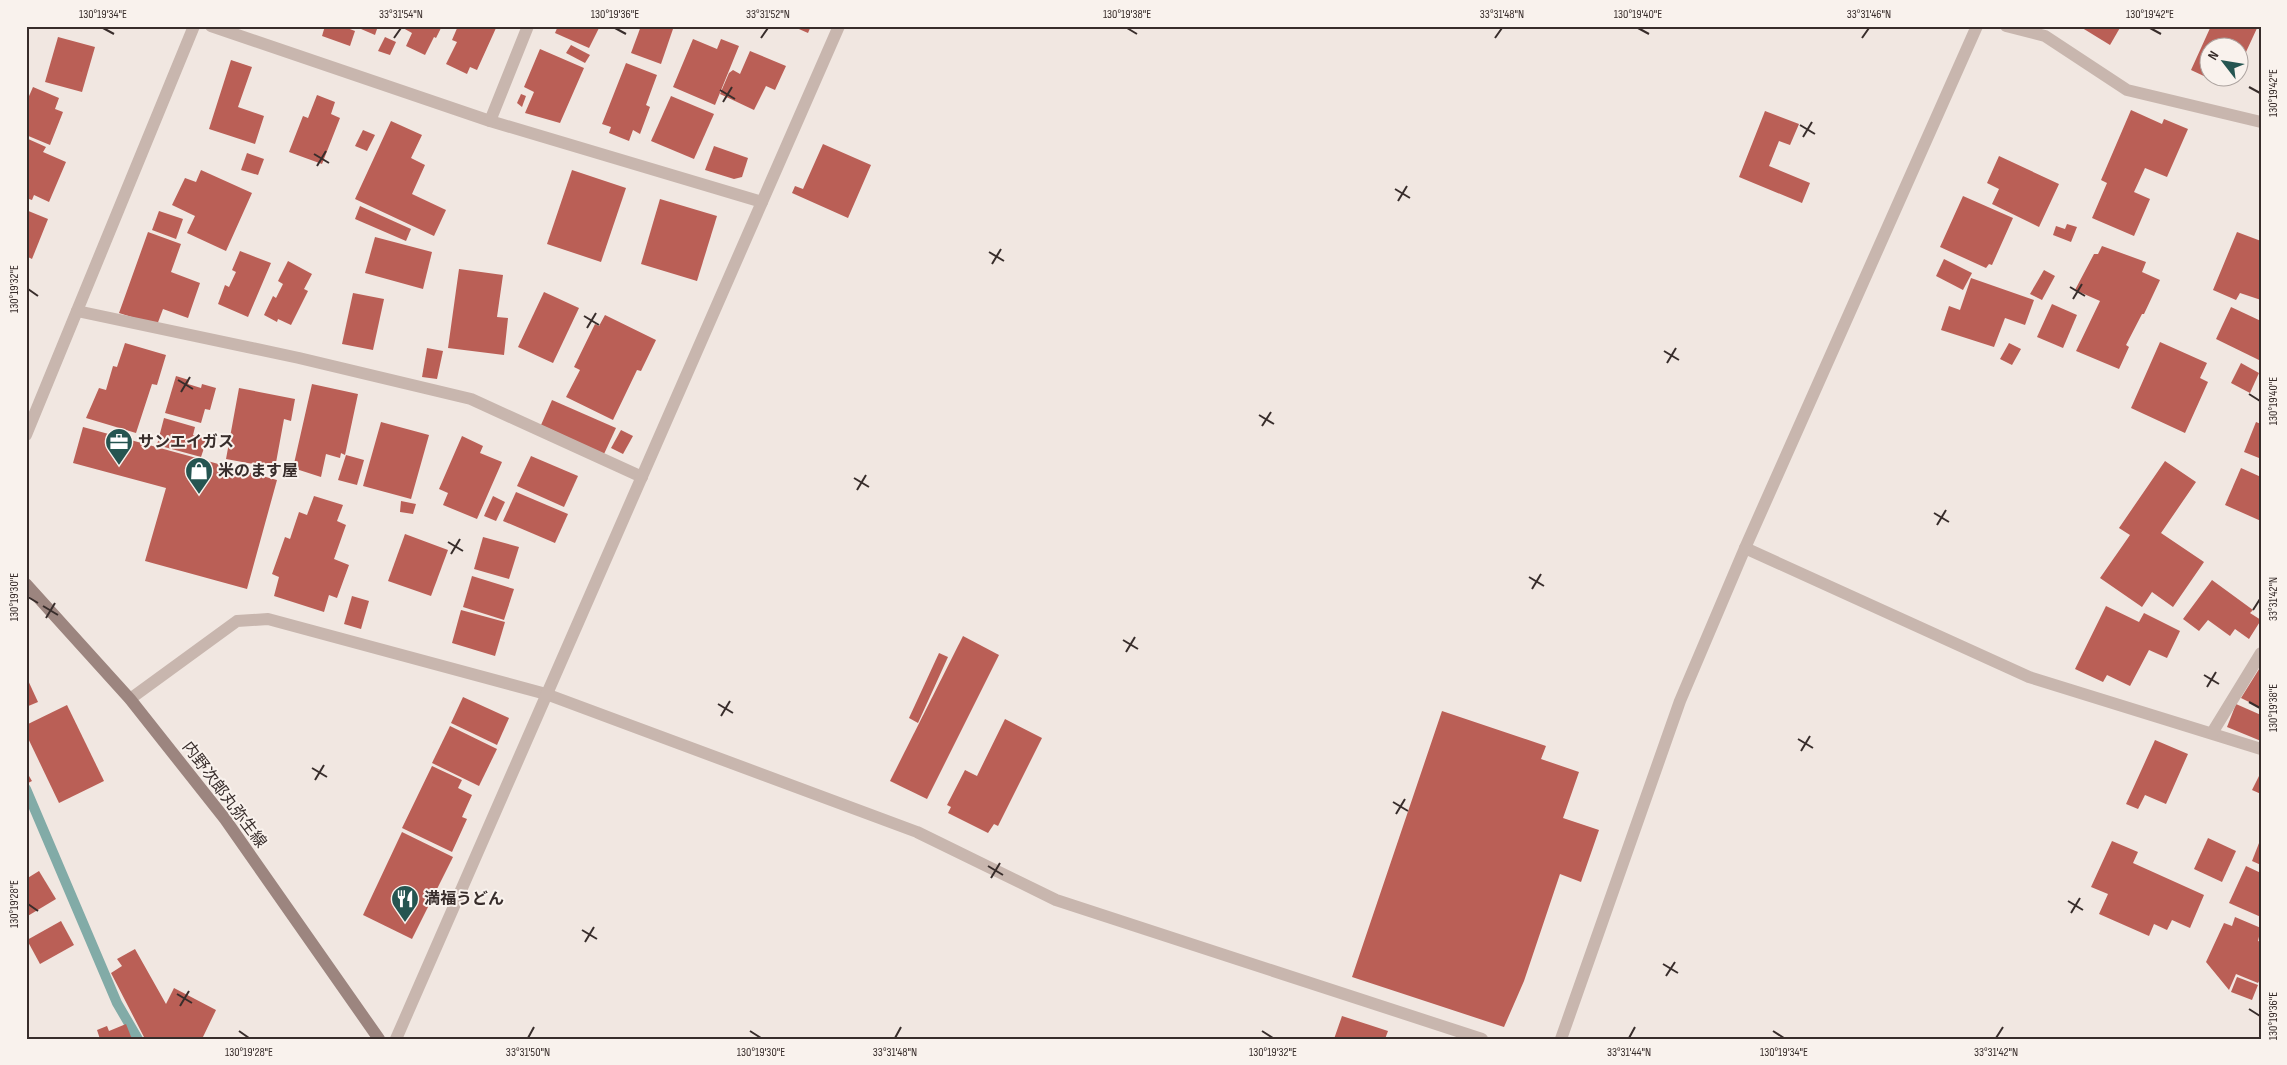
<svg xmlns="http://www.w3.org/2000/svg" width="2287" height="1065" font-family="'Sofia Sans Condensed','Noto Sans JP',sans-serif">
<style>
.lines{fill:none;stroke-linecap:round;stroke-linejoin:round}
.stream{stroke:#82aba7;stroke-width:10}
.building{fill:#ba5f56}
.minor{stroke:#c8b6ae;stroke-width:12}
.tertiary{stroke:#c8b6ae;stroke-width:12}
.secondary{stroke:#9c857f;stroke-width:12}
.ticks{fill:none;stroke:#382d2b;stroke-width:2}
.labels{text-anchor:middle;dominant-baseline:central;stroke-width:4;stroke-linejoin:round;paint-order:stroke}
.poi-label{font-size:16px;font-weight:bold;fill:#382d2b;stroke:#f9f2ed;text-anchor:start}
.street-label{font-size:16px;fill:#382d2b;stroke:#f9f2ed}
.neatline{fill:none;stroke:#382d2b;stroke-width:2}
.ticks-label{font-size:12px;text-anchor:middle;fill:#382d2b}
</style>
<rect width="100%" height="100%" fill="#f1e7e1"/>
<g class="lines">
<path class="stream" d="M26 789 117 1003 138 1039"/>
</g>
<g class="building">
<path d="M325 26H342L355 31 350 46 322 36Z"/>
<path d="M354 26H378L375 35Z"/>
<path d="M403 26H442L436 38 434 37 425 55 406 46 412 33 403 28Z"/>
<path d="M458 26H491L496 28 477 70 470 67 467 74 446 64 457 42 452 40Z"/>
<path d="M558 26H600L589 48 555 33Z"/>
<path d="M641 26H674L661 64 631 53Z"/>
<path d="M792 26H811L808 33Z"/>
<path d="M2079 26H2121L2110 45Z"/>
<path d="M2211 26H2258L2240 65V48H2210V78H2224L2221 84 2191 70Z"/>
<path d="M58 37 95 47 82 92 45 82Z"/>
<path d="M385 37 396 42 390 55 378 51Z"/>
<path d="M693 39 717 49 721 39 739 46 715 105 673 87Z"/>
<path d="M571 45 590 55 585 63 566 53Z"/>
<path d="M540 49 584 68 560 123 525 113 534 92 524 87Z"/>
<path d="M750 51 786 66 775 90 766 86 754 110 720 94 729 73 733 70 740 74Z"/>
<path d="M231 60 252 67 238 107 264 116 255 144 209 129Z"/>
<path d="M626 63 657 75 646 105 650 107 640 134 633 130 629 141 609 133 611 127 602 124Z"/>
<path d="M33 87 59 98 55 109 63 112 50 145 26 135V103Z"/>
<path d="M521 94 526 96 522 107 517 103Z"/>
<path d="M317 95 335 102 331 114 340 118 322 164 289 152 303 116 308 118Z"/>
<path d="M671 96 714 114 694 159 651 141Z"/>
<path d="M2131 110 2162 124 2164 119 2188 129 2167 177 2145 168 2134 192 2150 199 2134 236 2092 218 2107 183 2101 180Z"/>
<path d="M1765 111 1799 124 1790 145 1779 141 1769 166 1810 183 1802 203 1739 177Z"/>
<path d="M391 121 422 135 411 158 425 165 412 194 446 210 434 236 355 199Z"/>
<path d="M363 130 375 135 367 151 355 146Z"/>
<path d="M26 138 46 147 43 152 66 162 49 202 34 195 32 200 26 198Z"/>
<path d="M823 144 871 165 848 218 792 193 795 186 803 189Z"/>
<path d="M714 146 748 158 742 177 734 179 705 170Z"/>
<path d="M247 153 264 159 258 175 241 170Z"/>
<path d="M1999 156 2059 184 2039 227 1992 204 1999 189 1987 183Z"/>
<path d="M201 170 252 193 226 251 187 233 195 216 172 205 185 178 196 182Z"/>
<path d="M572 170 626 188 601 262 547 244Z"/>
<path d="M1963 196 2013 218 1992 265 1989 264 1986 268 1940 247Z"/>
<path d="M660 199 717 216 697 281 641 264Z"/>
<path d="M360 206 411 229 406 241 355 219Z"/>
<path d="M26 210 48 219 32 259 26 256Z"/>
<path d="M159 211 183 219 176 239 152 230Z"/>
<path d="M2067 224 2077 227 2071 242 2053 235 2056 226 2065 229Z"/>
<path d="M148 232 181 244 171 272 200 283 188 318 163 309 157 325 119 313Z"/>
<path d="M2237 232 2261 241V300L2240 293 2236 300 2213 290Z"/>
<path d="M375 237 432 252 423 289 365 273Z"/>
<path d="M2102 246 2146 262 2142 272 2160 280 2144 314H2142L2126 345 2129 347 2119 369 2076 351 2100 301 2075 290 2094 254H2098Z"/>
<path d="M240 251 271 263 248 317 218 304 225 285 229 287 236 272 232 270Z"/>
<path d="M1944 259 1972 273 1963 290 1936 276Z"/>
<path d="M288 261 312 274 304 289 308 291 291 325 278 319 277 322 264 315 273 296 276 298 283 284 278 281Z"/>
<path d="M459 269 503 275 497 317 508 318 504 355 448 348Z"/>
<path d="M2044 270 2055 276 2042 300 2030 294Z"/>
<path d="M1971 278 2034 300 2025 325 2005 318 1994 347 1941 330 1949 306 1960 310Z"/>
<path d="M544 292 579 308 553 363 518 347Z"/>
<path d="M353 293 384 299 373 350 342 344Z"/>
<path d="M2052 304 2077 315 2063 348 2037 337Z"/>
<path d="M2231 307 2261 321V361L2216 339Z"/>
<path d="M605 315 656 340 641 371 637 370 613 420 566 397 580 370 574 367 595 324 599 326Z"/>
<path d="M2160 342 2207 363 2200 378 2208 382 2185 433 2131 408Z"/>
<path d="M125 343 166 355 157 385 152 384 136 433 86 418 99 388 106 390 113 366 117 367Z"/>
<path d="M2009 343 2021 349 2012 365 2000 359Z"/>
<path d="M427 348 443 351 437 379 422 377Z"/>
<path d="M2241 363 2259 373 2250 393 2231 383Z"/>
<path d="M176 376 189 380 188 384 201 388 202 384 216 388 210 410 205 409 201 423 165 413Z"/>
<path d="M312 384 358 394 345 455 341 453 340 458 326 454 321 477 293 468Z"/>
<path d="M239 388 295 399 291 421 284 419 275 468 226 459Z"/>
<path d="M552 400 616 428 604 454 541 425Z"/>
<path d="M164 418 195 427 193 435 207 439 201 457 157 445Z"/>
<path d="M381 422 429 435 411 499 363 486Z"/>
<path d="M2256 422 2261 424 2259 458 2244 452Z"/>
<path d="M83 427 277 480 247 589 145 561 166 488 73 463Z"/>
<path d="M621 430 633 436 623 454 611 448Z"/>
<path d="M462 436 483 446 480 453 502 462 477 519 443 505 448 493 439 489Z"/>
<path d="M346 455 364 460 357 485 338 480Z"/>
<path d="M531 456 578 476 564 507 517 486Z"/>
<path d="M2165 461 2196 482 2161 533 2204 562 2173 607 2152 592 2142 607 2100 578 2130 535 2119 528Z"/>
<path d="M2241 468 2261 477V521L2225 505Z"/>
<path d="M516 492 568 514 555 543 503 521Z"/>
<path d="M314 496 343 505 337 521 346 525 334 559 349 565 337 598 329 595 324 612 274 596 279 577 272 574 285 537 290 539 299 512 307 515Z"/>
<path d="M493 496 505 502 496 521 484 516Z"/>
<path d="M401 501 416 504 413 514 400 512Z"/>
<path d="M405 534 448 550 431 596 388 581Z"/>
<path d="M483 537 519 547 509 579 474 569Z"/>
<path d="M472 576 514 589 504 620 463 607Z"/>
<path d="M2212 580 2253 610 2250 613 2261 620 2249 639 2235 629 2230 636 2208 620 2199 631 2183 619Z"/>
<path d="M352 596 369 601 361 629 344 624Z"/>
<path d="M2106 606 2139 622 2144 613 2180 631 2167 658 2149 650 2130 686 2107 675 2103 682 2075 669Z"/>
<path d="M461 610 505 622 495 656 452 643Z"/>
<path d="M963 636 999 655 927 799 890 781Z"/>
<path d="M939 653 948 657 918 723 909 718Z"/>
<path d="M2261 666V708L2241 698Z"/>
<path d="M26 676 38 702 26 707Z"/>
<path d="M463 697 509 718 497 745 451 723Z"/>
<path d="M2236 704 2261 715V741L2227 727Z"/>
<path d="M67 705 104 781 59 803 26 734V725Z"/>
<path d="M1442 711 1546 746 1541 759 1579 772 1563 818 1599 830 1581 882 1560 874 1524 981 1504 1027 1352 977Z"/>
<path d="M1005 719 1042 738 998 826 994 824 988 833 948 813 951 807 947 805 965 770 977 776Z"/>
<path d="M450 726 497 749 479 786 432 763Z"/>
<path d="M2155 740 2188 754 2166 804 2145 795 2138 809 2126 804Z"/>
<path d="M432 766 462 780 458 788 472 795 462 817 467 819 452 852 402 828Z"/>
<path d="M26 771 32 781 26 784Z"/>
<path d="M2261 772V794L2252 790Z"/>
<path d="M402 832 453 857 412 939 363 915Z"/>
<path d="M2208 838 2236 851 2222 882 2194 869Z"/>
<path d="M2261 838V865L2252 861Z"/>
<path d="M2112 841 2138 852 2133 863 2204 895 2190 928 2172 920 2167 930 2154 924 2149 936 2099 914 2108 894 2091 887Z"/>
<path d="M2246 866 2261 873V917L2229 903Z"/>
<path d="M39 871 56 899 26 917V879Z"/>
<path d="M2235 917 2261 928 2258 941 2261 942V978L2258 983 2236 974 2229 990 2206 962 2224 923 2232 926Z"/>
<path d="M61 921 74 945 40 964 27 940Z"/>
<path d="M135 949 166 1004 174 988 216 1010 202 1039H145L111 973 122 966 117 959Z"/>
<path d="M2237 977 2258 985 2252 1000 2231 992Z"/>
<path d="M1342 1016 1388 1031 1385 1039H1334Z"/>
<path d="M126 1024 132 1039H100L97 1030 107 1026 109 1031Z"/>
</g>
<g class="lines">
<g class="minor">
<path d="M211 26 490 121 762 202"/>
<path d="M2006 26 2045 36 2127 90 2261 122"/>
<path d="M490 121 528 26"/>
<path d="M77 311 299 358 471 399 642 477"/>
<path d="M1745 548 2029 677 2261 749"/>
<path d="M130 699 237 621 268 619 546 694 917 832 1056 900 1482 1039"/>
<path d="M2212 733 2261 653"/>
<path d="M396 1039 839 26"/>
</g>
<g class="tertiary">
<path d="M26 435 194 26"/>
<path d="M1561 1039 1680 701 1745 548 1977 26"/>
</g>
<path class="secondary" d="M26 584 130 699 225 819 379 1039"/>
</g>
<path class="ticks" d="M103 28 114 34M615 28 626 34M1127 28 1137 34M1638 28 1649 34M2150 28 2161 34M394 38 401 28M761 38 768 28M1495 38 1502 28M1862 38 1869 28M2249 87 2260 93M720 90 735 99M723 102 732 87M1800 125 1815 134M1803 137 1812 122M314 154 329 163M317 166 326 151M1395 189 1410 198M1398 201 1407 186M989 252 1004 261M992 264 1001 249M2070 287 2085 296M28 289 38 296M2073 299 2082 284M584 316 599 325M587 328 596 313M1664 351 1679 360M1667 363 1676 348M178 380 193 389M181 392 190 377M2249 394 2260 401M1259 415 1274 424M1262 426 1271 412M854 478 869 487M857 490 866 475M1934 513 1949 522M1937 525 1946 510M448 542 463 551M451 554 460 539M1529 577 1544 586M1532 589 1541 574M28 597 38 603M43 606 58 615M2253 610 2260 599M46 618 55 603M1123 640 1138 649M1126 652 1135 637M2204 675 2219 684M2207 687 2216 672M2249 702 2260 708M718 704 733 713M721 716 730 701M1798 739 1813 748M1801 751 1810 736M312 768 327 777M315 780 324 765M1393 802 1408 811M1396 814 1405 799M988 866 1003 875M991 878 1000 863M2068 901 2083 910M28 904 38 911M2071 913 2080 898M582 930 597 939M585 942 594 927M1663 964 1678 973M1666 976 1675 962M177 994 192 1003M180 1006 189 991M2249 1009 2260 1016M239 1031 249 1038M750 1031 761 1038M1262 1031 1273 1038M1773 1031 1784 1038M528 1038 534 1027M895 1038 901 1027M1629 1038 1635 1027M1996 1038 2003 1027"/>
<defs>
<symbol id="office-pin" viewBox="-11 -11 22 30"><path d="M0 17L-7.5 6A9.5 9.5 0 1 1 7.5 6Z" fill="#255551" stroke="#f9f2ed"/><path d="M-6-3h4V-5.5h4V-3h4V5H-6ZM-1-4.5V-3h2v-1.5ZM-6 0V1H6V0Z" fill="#fff"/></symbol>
<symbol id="shop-pin" viewBox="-11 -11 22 30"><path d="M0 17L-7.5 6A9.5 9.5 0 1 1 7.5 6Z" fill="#255551" stroke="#f9f2ed"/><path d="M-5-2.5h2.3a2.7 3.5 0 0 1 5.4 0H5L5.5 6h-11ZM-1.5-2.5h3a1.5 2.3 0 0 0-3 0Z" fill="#fff"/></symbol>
<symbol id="restaurant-pin" viewBox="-11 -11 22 30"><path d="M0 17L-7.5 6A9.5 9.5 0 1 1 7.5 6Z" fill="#255551" stroke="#f9f2ed"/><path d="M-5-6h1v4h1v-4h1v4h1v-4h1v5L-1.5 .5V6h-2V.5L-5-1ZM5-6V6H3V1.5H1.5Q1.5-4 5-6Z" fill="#fff"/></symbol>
</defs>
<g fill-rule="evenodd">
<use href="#office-pin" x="103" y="426" width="32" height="43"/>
<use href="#shop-pin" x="183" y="455" width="32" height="43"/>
<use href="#restaurant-pin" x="389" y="883" width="32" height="43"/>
</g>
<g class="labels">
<g class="poi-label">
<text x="138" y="442">サンエイガス</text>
<text x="218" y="471">米のます屋</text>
<text x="424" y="899">満福うどん</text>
</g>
<g class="street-label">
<text transform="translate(224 795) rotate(53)">内野次郎丸弥生線</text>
</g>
</g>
<rect width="2287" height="1065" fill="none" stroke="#f9f2ed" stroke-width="55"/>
<g transform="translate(2224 62) rotate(301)"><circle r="24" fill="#f9f2ed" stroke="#aca39f"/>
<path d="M0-4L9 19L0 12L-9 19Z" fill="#255551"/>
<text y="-8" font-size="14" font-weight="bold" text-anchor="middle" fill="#382d2b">N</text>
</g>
<rect x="28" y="28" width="2232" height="1010" class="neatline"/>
<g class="ticks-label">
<text x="103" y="18">130°19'34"E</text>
<text x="401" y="18">33°31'54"N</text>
<text x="615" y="18">130°19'36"E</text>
<text x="768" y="18">33°31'52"N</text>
<text x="1127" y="18">130°19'38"E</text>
<text x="1502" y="18">33°31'48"N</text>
<text x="1638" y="18">130°19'40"E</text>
<text x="1869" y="18">33°31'46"N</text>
<text x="2150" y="18">130°19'42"E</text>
<text transform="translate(2273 93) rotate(-90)" y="4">130°19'42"E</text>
<text transform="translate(14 289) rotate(-90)" y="4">130°19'32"E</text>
<text transform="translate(2273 401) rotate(-90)" y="4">130°19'40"E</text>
<text transform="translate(14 597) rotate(-90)" y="4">130°19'30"E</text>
<text transform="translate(2273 599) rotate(-90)" y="4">33°31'42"N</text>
<text transform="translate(2273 708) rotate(-90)" y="4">130°19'38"E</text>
<text transform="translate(14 904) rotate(-90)" y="4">130°19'28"E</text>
<text transform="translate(2273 1016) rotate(-90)" y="4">130°19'36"E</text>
<text x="249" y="1056">130°19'28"E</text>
<text x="528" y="1056">33°31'50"N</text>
<text x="761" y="1056">130°19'30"E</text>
<text x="895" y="1056">33°31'48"N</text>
<text x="1273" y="1056">130°19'32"E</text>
<text x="1629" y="1056">33°31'44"N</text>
<text x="1784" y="1056">130°19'34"E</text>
<text x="1996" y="1056">33°31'42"N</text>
</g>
</svg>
